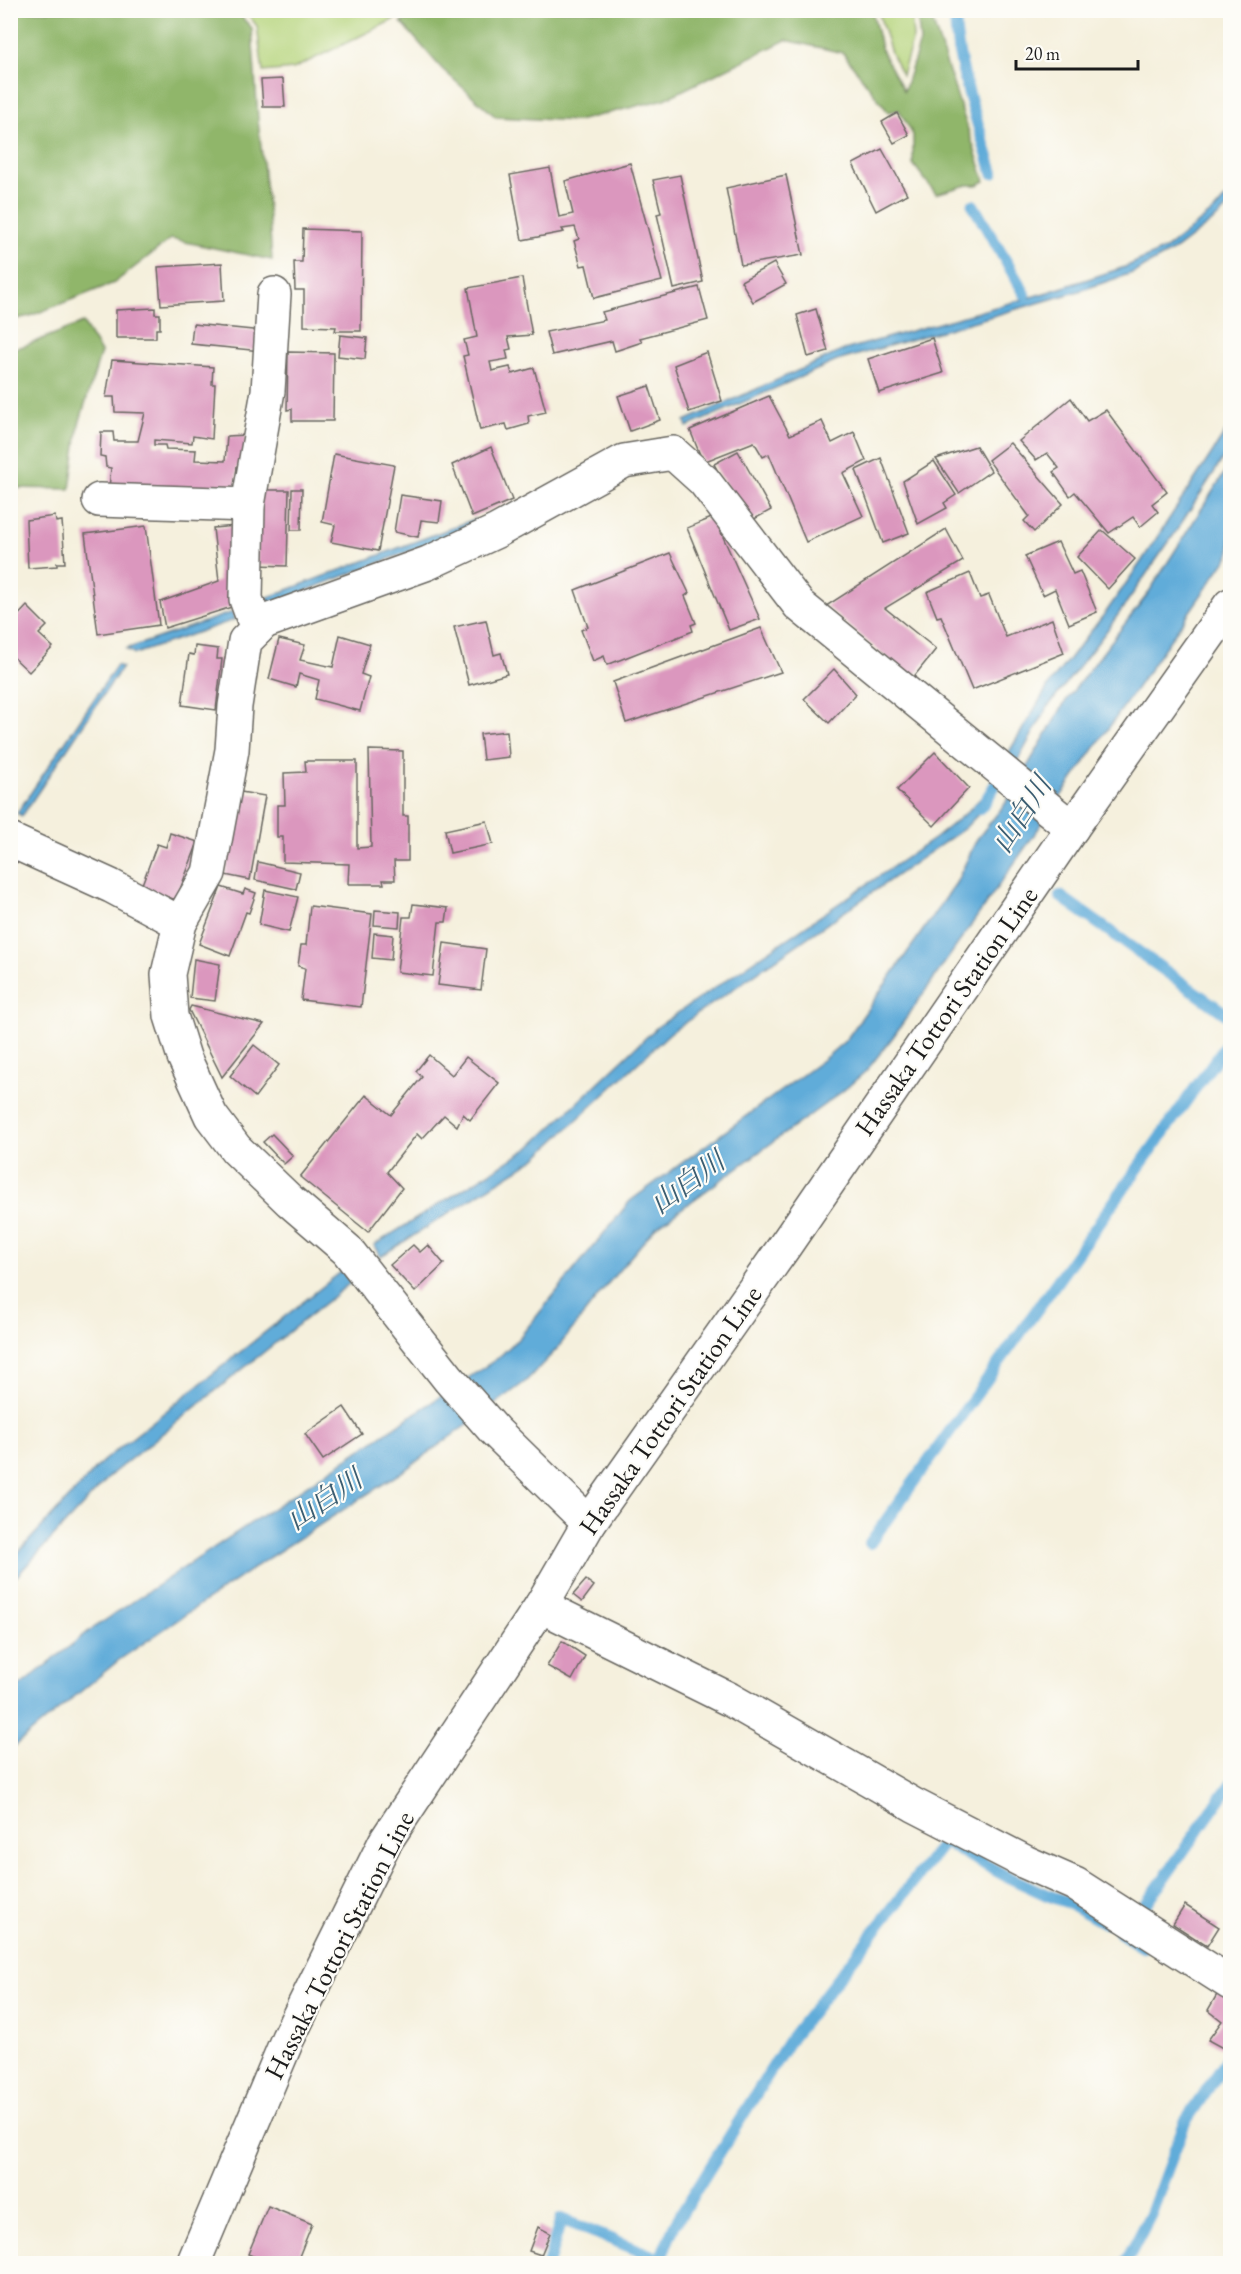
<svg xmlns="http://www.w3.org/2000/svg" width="1241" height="2274" font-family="'EB Garamond','Noto Serif JP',serif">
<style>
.green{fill:#b5d47b;stroke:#68784c;stroke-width:1.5}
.forest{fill:#90b66b;stroke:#566944;stroke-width:1.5}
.water{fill:#61acd9;stroke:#3e647a;stroke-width:1.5}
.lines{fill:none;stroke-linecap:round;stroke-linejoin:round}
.stream{stroke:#61acd9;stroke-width:12}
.building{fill:#db97be}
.minor-casing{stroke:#686660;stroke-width:36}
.major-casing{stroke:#686660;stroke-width:36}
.minor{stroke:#fff;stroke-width:33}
.major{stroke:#fff;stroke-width:33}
.labels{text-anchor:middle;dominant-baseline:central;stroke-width:4.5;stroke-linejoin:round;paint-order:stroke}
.street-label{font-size:27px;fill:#1c1c1c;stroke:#fdfcf7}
.water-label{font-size:28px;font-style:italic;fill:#3b5d71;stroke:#fdfcf7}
</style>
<rect width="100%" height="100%" fill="#fdfcf7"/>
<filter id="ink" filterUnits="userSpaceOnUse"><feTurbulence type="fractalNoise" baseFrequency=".0167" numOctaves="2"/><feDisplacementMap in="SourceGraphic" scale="12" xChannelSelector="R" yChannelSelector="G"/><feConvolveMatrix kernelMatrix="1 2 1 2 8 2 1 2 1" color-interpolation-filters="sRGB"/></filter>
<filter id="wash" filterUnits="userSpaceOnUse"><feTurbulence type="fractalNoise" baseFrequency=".008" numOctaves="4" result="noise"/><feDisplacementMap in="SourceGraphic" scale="24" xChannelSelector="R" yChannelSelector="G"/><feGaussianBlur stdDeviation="1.35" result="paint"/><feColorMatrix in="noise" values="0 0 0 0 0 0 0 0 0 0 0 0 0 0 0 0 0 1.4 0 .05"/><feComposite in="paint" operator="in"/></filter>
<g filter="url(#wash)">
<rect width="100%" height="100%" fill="#f5f0dd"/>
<g class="green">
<path d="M245 11H419L397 18 293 69 263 72 257 26Z"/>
<path d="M878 11H911L913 38 902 75 891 53Z"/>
</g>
<g class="forest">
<path d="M436 10 872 11 882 51 904 91 920 42 917 11H937L933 23 985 181 977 185H967L936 194 913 164V135L899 110 888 112 843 53 786 40 665 99 577 121 496 117 442 69 401 22Z"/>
<path d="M10 11H236L252 28 258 120 269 217 272 260 171 239 114 283 30 316 11 320Z"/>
<path d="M83 323 101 352 79 424 70 489 11 488V349L24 346Z"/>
</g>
<g class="water">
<path d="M1230 193V205L1218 217 1176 249 1135 272 1076 292 837 361 687 427 685 421 844 350 1048 292 1125 267 1165 249 1216 209Z"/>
<path d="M1230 425V448L1173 536 1108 629 1048 707 1014 767 1003 762 1050 683 1106 612 1141 562Z"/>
<path d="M1230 464V554L893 1037 867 1070 843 1091 655 1228 610 1281 556 1350 525 1382 405 1470 270 1557 119 1660 11 1749V1693L89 1631 498 1358 519 1338 630 1201 824 1059 846 1040 956 883 977 839 1005 804 1067 699 1147 595Z"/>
<path d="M475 519 478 525 268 605 266 598Z"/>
<path d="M233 612 234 620 135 654 126 649Z"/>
<path d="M117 665 122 667 22 816 17 813Z"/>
<path d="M985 794 992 800 965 828 670 1033 536 1158 380 1257 374 1245 529 1148 657 1027 935 838 967 812Z"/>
<path d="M342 1271 350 1283 113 1473 11 1582V1560L103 1461Z"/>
</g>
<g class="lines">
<g class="stream">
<path d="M957 10C948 40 983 140 993 173"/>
<path d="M973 205 1025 294"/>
<path d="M978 809 983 805 1002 774"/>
<path d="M1060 896 1230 1017"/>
<path d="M870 1543 1229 1041"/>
<path d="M1141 1911 1230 1785"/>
<path d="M1119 1932 1143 1947"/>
<path d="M548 2264 561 2219 660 2259"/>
<path d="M658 2264 675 2224 789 2041 944 1842 1004 1875 1047 1895 1067 1902 1105 1923"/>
<path d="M1125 2264 1151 2214 1185 2122 1230 2056"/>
</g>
</g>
<g id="blocks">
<g class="building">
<path d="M283 79 285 107H263L261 80Z"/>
<path d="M897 113 909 135 894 143 882 122Z"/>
<path d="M882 149 907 194 876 211 853 164Z"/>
<path d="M630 163 662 281 594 298 586 265 581 266 574 241 579 239 575 227 562 229 564 232 522 240 510 175 550 168 559 217 573 214 565 181Z"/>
<path d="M680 175 703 282 674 289 657 214 661 213 653 180Z"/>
<path d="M786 175 803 255 741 265 726 188Z"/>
<path d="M303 229 362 231 361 331H335L336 327 304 326V290H295L294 262H302Z"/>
<path d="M222 263 224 301 161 305 158 267Z"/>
<path d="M774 263 786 284 753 302 741 281Z"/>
<path d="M522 278 532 335 508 337 511 349 506 350 508 359 490 362 492 371 510 367 512 374 534 368 546 412 528 416 529 424 508 430 506 424 480 430 463 356 468 355 464 340 477 337 468 288Z"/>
<path d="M699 287 708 320 640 338 642 342 615 351 612 341 552 355 546 332 605 320 602 312Z"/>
<path d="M155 308V314H160V329H156V338H116V310Z"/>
<path d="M816 309 828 351 808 357 797 315Z"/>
<path d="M193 324 263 331 261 351 191 344Z"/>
<path d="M340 335 367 338 365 359 338 356Z"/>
<path d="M932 338 943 373 879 393 868 359Z"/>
<path d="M288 352 334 353 333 421H292V409L287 410Z"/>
<path d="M707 352 722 401 689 412 674 365Z"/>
<path d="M112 360 213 367 212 384H215L212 439 193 436 192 443 154 440V445H165L166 449 196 450 195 460 225 461 227 436 246 435 245 467 237 466 236 496 109 488 111 468 106 467 105 457 100 456 101 432H113L114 441H138L145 413 115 412 114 397H106Z"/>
<path d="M649 386 660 420 630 431 618 396Z"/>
<path d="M769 396 790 435 822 421 832 443 854 432 866 461 843 473 863 516 806 542 769 454 763 457 754 442 703 462 690 430Z"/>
<path d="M1071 398 1087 421 1106 410 1167 492 1152 504 1158 512 1140 527 1133 517 1109 533 1075 492 1070 496 1053 472 1059 468 1047 453 1036 460 1019 441Z"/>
<path d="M1010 443 1063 504 1034 532 1024 521 1029 516 988 460Z"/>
<path d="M976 446 991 471 959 493 936 459Z"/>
<path d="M491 447 512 500 472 517 452 465Z"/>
<path d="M738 451 771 510 747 523 714 464Z"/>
<path d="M334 454 394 465 378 551 331 542 335 525 322 522Z"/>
<path d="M881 458 909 533 883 543 856 470Z"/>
<path d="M934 461 956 495 944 503 947 508 918 524 903 481Z"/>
<path d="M292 489H302L301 530H291Z"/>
<path d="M257 490H289L287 566 257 565Z"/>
<path d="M400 495 442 501 439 522 421 520 418 537 394 532Z"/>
<path d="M55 516 56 522 62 521 65 563H57V566L28 568 26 520Z"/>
<path d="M714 517 760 619 729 630 687 528Z"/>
<path d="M146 526 159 625 98 634 85 534Z"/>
<path d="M236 526 235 606 165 628 160 602 219 581 213 528Z"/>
<path d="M946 529 963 561 885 608 936 649 912 679 826 606Z"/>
<path d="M1102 530 1135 559 1108 589 1077 557Z"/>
<path d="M1058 542 1073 574 1080 571 1097 612 1069 624 1055 589 1043 595 1025 556Z"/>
<path d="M670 553 689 593 685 596 696 623 691 625 693 631 607 665 604 656 593 661 581 630 588 627 575 590Z"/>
<path d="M970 573 980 598 989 595 1006 637 1052 619 1064 653 972 690 941 616 937 617 927 592Z"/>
<path d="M27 606 47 626 39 634 53 647 29 672 10 654V624Z"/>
<path d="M486 620 494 655 501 653 507 674 469 685 454 627Z"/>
<path d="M761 628 781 672 626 723 613 682Z"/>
<path d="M340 635 370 644 361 674 369 677 360 711 315 699 319 680 299 674 296 687 269 679 279 639 305 645 300 660 333 667Z"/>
<path d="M195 646 218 649 217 659H222L216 710 182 705 189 654 194 655Z"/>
<path d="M834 669 856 694 829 723 804 699Z"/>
<path d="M507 731 509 757 483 760 480 734Z"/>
<path d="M369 750 403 751V816H408V861H394L395 880H383L384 884H348L349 864 283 862V837H277V805H285L284 773 306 772 305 761H357V848L371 847Z"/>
<path d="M935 752 969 788 934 826 897 790Z"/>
<path d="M241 792 265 796 250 880 225 875Z"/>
<path d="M487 821 493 844 450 853 445 830Z"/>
<path d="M170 833 198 842 176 900 141 887 157 844 166 847Z"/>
<path d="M258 862 300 872 296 889 255 880Z"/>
<path d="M221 887 243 894 245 889 256 893 249 913 246 912 230 956 199 944Z"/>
<path d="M265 890 298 897 289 932 259 925Z"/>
<path d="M413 904 448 908 446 922H439L433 976 397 972 403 917H411Z"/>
<path d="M310 906 372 914 361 1007 301 1000 305 968 298 966 301 945H306Z"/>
<path d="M375 910 400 912 399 927 374 925Z"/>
<path d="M374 933 393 935 391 960 372 958Z"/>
<path d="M444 943 486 949 481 990 438 985Z"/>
<path d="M194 959 220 964 215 1001 190 998Z"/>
<path d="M191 1006 264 1024 222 1077 189 1010Z"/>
<path d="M254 1045 279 1065 255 1097 230 1076Z"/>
<path d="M429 1055 452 1075 466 1057 499 1083 470 1120 463 1114 457 1126 444 1115 422 1139 417 1134 387 1172 402 1188 368 1232 300 1177 366 1095 391 1115 422 1077 416 1071Z"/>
<path d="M272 1134 293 1156 284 1164 263 1142Z"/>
<path d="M413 1245 420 1252 428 1245 444 1264 415 1292 390 1265Z"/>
<path d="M344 1407 362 1434 323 1460 305 1434Z"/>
<path d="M586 1580 594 1586 582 1602 573 1595Z"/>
<path d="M562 1641 585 1656 572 1680 547 1666Z"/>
<path d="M1185 1905 1219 1927 1207 1946 1173 1924Z"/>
<path d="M1219 1991 1230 1998V2046L1228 2051 1208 2040 1222 2021 1208 2010Z"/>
<path d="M268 2206 312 2224 296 2264H272L248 2254Z"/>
<path d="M538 2227 550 2233 541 2255 529 2251Z"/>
</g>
</g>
</g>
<g filter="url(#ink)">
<use href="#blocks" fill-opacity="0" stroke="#686660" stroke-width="1.5"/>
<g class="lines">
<defs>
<g id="minor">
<path d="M99 500 248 505"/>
<path d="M257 629 246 599 248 505 268 391 274 294"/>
<path d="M10 840 111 886 180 923"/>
<path d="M589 1523 494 1430 449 1379 347 1250 290 1201 236 1149 211 1116 184 1057 171 1016 168 974 180 923 209 873 232 750 235 706 245 641 264 622 428 563 497 531 624 461 673 453 704 481 799 605 1072 828"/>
<path d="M541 1606 729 1699 914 1805 1025 1862 1075 1884 1230 1983"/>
</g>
<path id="major" d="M193 2264 288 2038 385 1842 541 1606 589 1523 784 1247 1072 828 1230 605"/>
</defs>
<use href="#minor" class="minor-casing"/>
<use href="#major" class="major-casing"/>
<use href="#minor" class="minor"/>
<use href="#major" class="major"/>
</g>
</g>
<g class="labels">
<g class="street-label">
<text transform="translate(946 1011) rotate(-55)">Hassaka Tottori Station Line</text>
<text transform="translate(670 1410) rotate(-55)">Hassaka Tottori Station Line</text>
<text transform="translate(339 1945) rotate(-63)">Hassaka Tottori Station Line</text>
</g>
<g class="water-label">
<text transform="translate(1021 814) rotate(-57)">山白川</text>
<text transform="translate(687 1182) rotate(-36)">山白川</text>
<text transform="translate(324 1499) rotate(-34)">山白川</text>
</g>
</g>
<rect width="1241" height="2274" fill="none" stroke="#fdfcf7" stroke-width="36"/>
<path d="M1016 60v9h122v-9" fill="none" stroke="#1c1c1c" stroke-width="3"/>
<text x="1025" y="60" font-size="18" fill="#1c1c1c" stroke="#fdfcf7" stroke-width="4.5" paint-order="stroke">20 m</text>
</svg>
